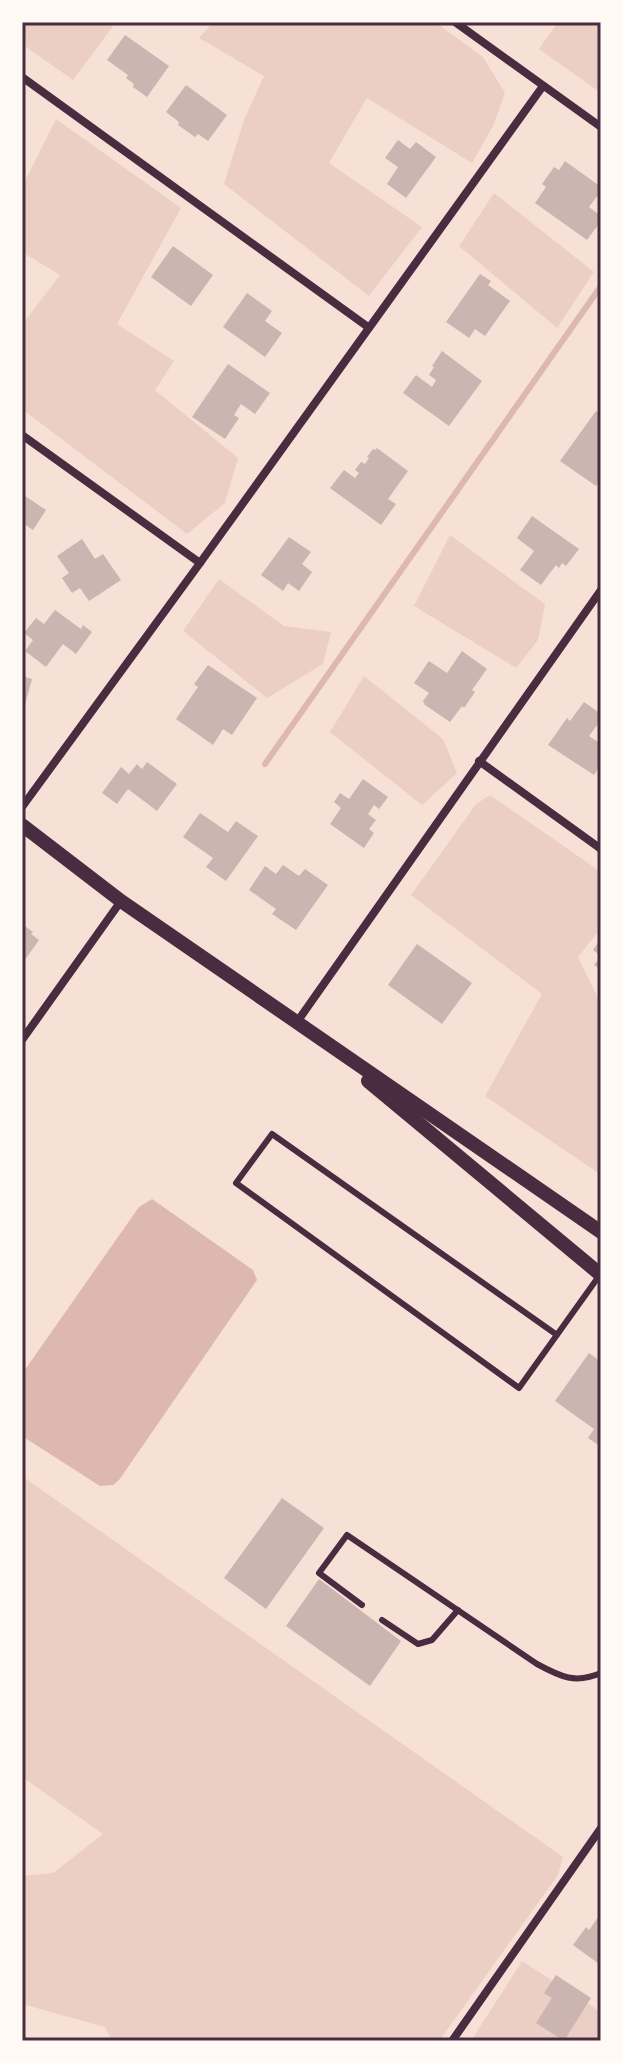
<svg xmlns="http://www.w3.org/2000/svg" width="623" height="2063" font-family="'Archivo Narrow',sans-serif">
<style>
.green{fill:#ebcfc5}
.water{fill:#dcb8b0}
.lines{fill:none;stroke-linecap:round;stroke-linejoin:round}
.stream{stroke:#dcb8b0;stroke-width:6}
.building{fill:#ccb4b1}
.service{stroke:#4a2c40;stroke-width:6}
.minor{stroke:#4a2c40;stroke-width:8}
.tertiary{stroke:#4a2c40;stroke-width:14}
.neatline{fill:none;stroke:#4a2c40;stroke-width:3}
</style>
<rect width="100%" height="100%" fill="#f7e1d7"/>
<g class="green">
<path d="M22 22H116L73 80 22 44Z"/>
<path d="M213 22H435L483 57 505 93 493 126 472 163 367 98 329 163 422 227 369 296 224 184 244 120 264 76 199 38Z"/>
<path d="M558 22H601V93L539 49Z"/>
<path d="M56 119 181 208 117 324 174 361 155 390 238 458 225 503 187 534 22 409V325L60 275 22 252V187Z"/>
<path d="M494 193 594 272 557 328 459 246Z"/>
<path d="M450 535 545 604 538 640 516 668 414 606Z"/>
<path d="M219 579 284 626 331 632 323 664 267 698 183 631Z"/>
<path d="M364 676 443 739 457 773 422 805 330 732Z"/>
<path d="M490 795 601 872V928L578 957 598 998 601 1001V1175L485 1096 542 994 411 895 476 804Z"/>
<path d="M22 1476 563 1857 558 1875 439 2041H112L105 2027 22 2004V1876L53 1873 103 1834 22 1777Z"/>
<path d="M522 1961 601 2012V2041H471Z"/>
</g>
<path class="water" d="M152 1199 253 1270 257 1280 119 1480 113 1485 100 1486 22 1436V1374L139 1207Z"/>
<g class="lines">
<path class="stream" d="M265 764 601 286"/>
</g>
<g class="building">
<path d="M125 35 169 66 147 97 133 87 134 84 126 78 128 75 107 60Z"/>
<path d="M186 85 227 115 208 141 198 134 195 137 178 125 179 122 166 112Z"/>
<path d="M398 140 410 149 416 142 436 157 406 198 387 184 398 167 385 158Z"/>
<path d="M565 161 601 187V191L589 207 601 216V221L587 240 535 203 546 187 542 184 554 167 559 170Z"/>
<path d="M173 246 213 275 191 306 151 277Z"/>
<path d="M480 274 491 281 488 285 510 301 485 336 475 329 469 338 446 322Z"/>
<path d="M247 293 272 311 265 321 282 333 265 357 223 327Z"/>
<path d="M442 351 482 381 449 426 403 393 416 375 432 387 436 380 429 375 434 367 432 366Z"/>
<path d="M228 364 270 393 255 414 241 404 234 415 239 418 225 439 192 417Z"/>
<path d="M596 411 601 414V479L596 486 560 461Z"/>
<path d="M377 448 408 471 388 499 396 504 381 525 330 488 344 470 355 478 359 473 355 470 361 462 365 464 369 458 367 457 373 449 375 450Z"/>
<path d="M22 494 46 510 33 530 24 524 22 527Z"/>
<path d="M532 516 579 549 566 566 562 563 559 568 556 565 541 585 520 570 534 551 517 538Z"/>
<path d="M289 537 311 552 302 564 312 572 299 591 288 583 283 591 261 575Z"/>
<path d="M82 539 95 559 103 554 121 580 89 601 80 588 72 593 62 578 69 573 57 556Z"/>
<path d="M55 610 81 629 83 625 92 632 76 654 63 644 46 667 25 651 33 640 24 633 36 618 44 624Z"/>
<path d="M462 651 487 669 472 690 475 692 464 708 462 706 450 722 425 705 423 701 429 693 414 683 429 661 447 673Z"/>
<path d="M208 665 257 698 232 735 223 729 213 745 176 719 198 687 194 684Z"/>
<path d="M22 676 32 679 23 712H22Z"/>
<path d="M584 702 601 714V720L589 736 601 744V764L594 775 548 745 567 718 570 721Z"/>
<path d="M147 762 177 784 157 811 128 789 117 804 102 793 121 767 129 774 137 764 142 769Z"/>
<path d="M363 779 388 797 379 809 374 805 368 814 376 820 369 829 374 833 364 848 330 824 341 808 334 802 340 793 349 799Z"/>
<path d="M200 813 228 832 236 821 258 836 226 881 206 867 213 858 183 837Z"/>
<path d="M283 865 299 876 305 869 328 885 296 930 272 914 276 909 249 890 265 866 276 874Z"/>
<path d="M25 926 33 932 31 934 39 940 22 964V927Z"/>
<path d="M601 938V970L594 965 601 956 593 950Z"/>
<path d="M417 944 472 983 442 1024 388 985Z"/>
<path d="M589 1353 601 1362V1447L588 1438 594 1429 555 1401Z"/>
<path d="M282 1498 324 1528 266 1609 224 1578Z"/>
<path d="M319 1579 401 1641 370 1686 286 1626Z"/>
<path d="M601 1913V1961L599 1964 573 1945 586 1927 589 1930Z"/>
<path d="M556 1975 591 1998 564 2041 536 2023 552 1998 544 1993Z"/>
</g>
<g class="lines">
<g class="service">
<path d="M557 1335 272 1134 236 1183 519 1388 599 1276"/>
<path d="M362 1605 319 1573 347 1535 537 1664C561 1677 575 1684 601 1673"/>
<path d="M382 1620 418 1644 432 1640 458 1610"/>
</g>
<g class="minor">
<path d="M455 22 601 127"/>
<path d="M22 77 368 327"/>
<path d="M22 435 200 563"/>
<path d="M479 761 601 849"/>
<path d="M22 807 200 563 543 86"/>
<path d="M297 1022 601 590"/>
<path d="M22 1040 121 901"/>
<path d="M452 2041 601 1828"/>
</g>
<g class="tertiary">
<path d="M22 825 121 901 601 1232"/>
<path d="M368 1081 601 1275"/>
</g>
</g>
<rect width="623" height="2063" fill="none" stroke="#fffaf5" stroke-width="48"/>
<rect x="24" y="24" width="575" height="2015" class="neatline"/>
</svg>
